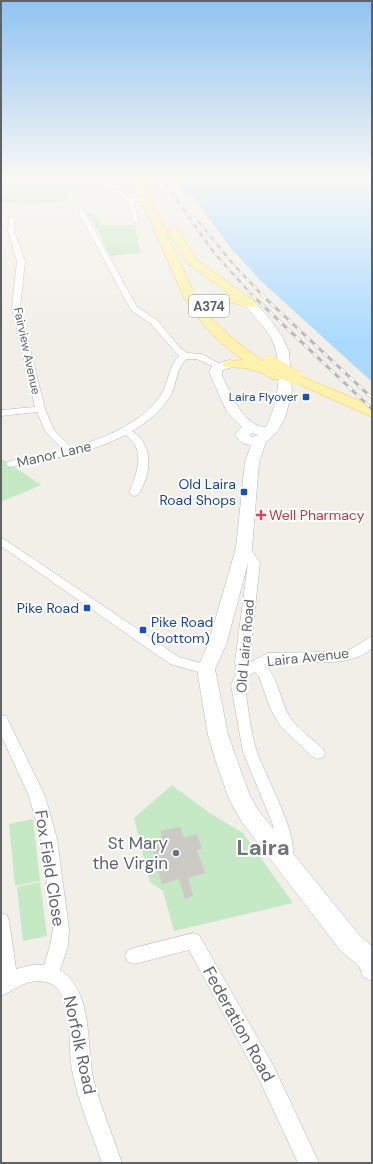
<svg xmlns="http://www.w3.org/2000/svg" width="373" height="1164" font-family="'DM Sans',sans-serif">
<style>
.green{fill:#c5e8c5}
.water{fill:#aadaff}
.building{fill:#cccac5;stroke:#d6d1c6}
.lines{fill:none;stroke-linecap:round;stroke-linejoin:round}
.minor-casing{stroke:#b5b8bc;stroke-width:1}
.secondary-casing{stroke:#b6babf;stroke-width:1}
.primary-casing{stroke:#f2c960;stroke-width:1}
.minor{fill:#fff;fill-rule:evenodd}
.secondary{fill:#fff;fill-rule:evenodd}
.primary{fill:#fff2af;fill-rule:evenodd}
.rail-far1-casing{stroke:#b6b7b8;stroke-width:2.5}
.rail-casing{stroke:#b6b7b8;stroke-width:3}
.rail-far1{stroke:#fff;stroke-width:1.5;stroke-dasharray:5;stroke-linecap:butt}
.rail{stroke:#fff;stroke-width:2;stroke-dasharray:6;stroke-linecap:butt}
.primary-bridge-casing{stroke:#f2c960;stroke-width:14;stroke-linecap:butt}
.primary-bridge{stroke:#fff2af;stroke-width:14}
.transit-dot{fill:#1a4fb4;stroke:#fff;stroke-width:1.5}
.health-dot{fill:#e0444e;stroke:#fff;stroke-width:1.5}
.worship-dot{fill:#6b7280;stroke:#fff;stroke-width:1.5}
.labels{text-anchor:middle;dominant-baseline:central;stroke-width:4;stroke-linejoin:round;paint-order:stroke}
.far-street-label{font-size:12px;fill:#5f6368;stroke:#fff}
.far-transit-label{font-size:12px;fill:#164399;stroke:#fff;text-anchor:end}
.shield{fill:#fff;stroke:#8f9295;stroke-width:1}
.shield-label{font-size:13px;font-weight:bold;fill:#5f6368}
.street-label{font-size:14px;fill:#5f6368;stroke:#fff}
.transit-label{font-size:14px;fill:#164399;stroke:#fff;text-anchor:end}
.health-label{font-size:14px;fill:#be3a42;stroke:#fff;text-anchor:start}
.near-worship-label{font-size:17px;fill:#5b616d;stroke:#fff;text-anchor:end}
.near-street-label{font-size:17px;fill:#5f6368;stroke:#fff}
.near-district-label{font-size:22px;font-weight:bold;fill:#70757a;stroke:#fff}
</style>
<rect width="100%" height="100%" fill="#f1efe8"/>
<g class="green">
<path d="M1 179H82L80 185 70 188V192L65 202 28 204 1 202Z"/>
<path d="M87 213H93L101 225H135L140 253 110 256C102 241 97 226 87 213Z"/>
<path d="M1 460H4L41 485 1 502Z"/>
<path d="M172 785 208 812 243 833 293 903 174 931 163 891 150 882 134 818Z"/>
<path d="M33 819 40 881 15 886 9 824Z"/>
<path d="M40 882 47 936 23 941 17 887Z"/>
</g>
<path class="water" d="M175 179H372V382L261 281 230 247 193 196 185 194Z"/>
<path class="building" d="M180 827 184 838 197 834 202 849 197 850 205 873 188 878 193 896 185 899 179 879 162 884 150 840 162 837 161 831Z"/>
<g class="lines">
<defs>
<g id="minor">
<path d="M96 179C103 179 104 183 110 184 122 188 133 186 144 192L145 193 142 195 129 190 114 189 124 192 129 198H147V200L134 202 139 224 134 223 128 202 125 201 120 194 109 191 108 190 110 188 103 186Z"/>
<path d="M81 209 84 211 137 307 157 320 180 348 187 353 202 354 225 367 221 370 197 359H187C177 366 177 382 172 392 165 408 147 423 132 431 155 445 151 476 138 495L134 496 129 493C137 474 147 448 125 435 89 454 49 459 10 467L5 464 10 461 63 450 45 431 37 412 1 416V410L35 407 12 308 17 261 8 231 9 217 14 218V231L25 261 20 308 45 409 54 430 72 448C104 438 141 424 161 395 169 383 168 367 179 356L151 324 131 310 78 211Z"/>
<path d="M1 537 179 657 211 666 213 669 211 672 206 674 170 664 1 546Z"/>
<path d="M244 544 248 545 260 563 249 663 268 653 323 652 349 650 372 636V648C351 668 314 661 288 661 280 661 271 661 264 665 279 677 280 702 290 717 297 729 313 739 323 749L325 753 323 757 318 759 313 757 281 727 270 708 259 676 255 672 249 675 245 685C248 707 250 730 257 752 265 777 302 838 291 862L285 864 279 862 277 857 273 825 243 752 231 685 237 672 235 662 248 563 238 548Z"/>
<path d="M1 715 6 716 8 720 45 796 57 839 69 929 68 946 60 970C95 993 85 1046 94 1082 102 1110 113 1136 122 1163H102C92 1133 78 1102 72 1070 68 1047 72 1020 63 998 61 992 56 985 49 983 29 976 17 989 1 996V913L7 915 9 921 16 969 32 965H44L50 946 53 929 41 839 29 796 1 735Z"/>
<path d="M193 933 199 935 274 1067 319 1163H298L260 1081 189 950 134 964 128 962 125 956 128 950 134 948Z"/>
</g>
<path id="secondary" d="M250 301 254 302 270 319 283 338 289 352 292 391 285 418 277 432 266 442 259 462 252 548 226 645 215 669 228 735 250 796 258 810 359 935 372 946V981L363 977 359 966 341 951 242 822 229 799 215 759 208 735 197 669 208 645 236 548 245 462 251 445C243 444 239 441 235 434L242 427 227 412 209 372 213 365 229 360 233 361 235 364 233 367 222 370V376C232 394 243 427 266 427 279 403 284 362 271 338 264 325 253 316 244 304ZM252 433 258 435 252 437 249 435Z"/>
<g id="primary">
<path d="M132 179H142L197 300C219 332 250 353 282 373L284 376 282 379H272L262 373 245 368 224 367 222 364 224 361 243 360C219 343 201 324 185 300Z"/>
<path d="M173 227 177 228 196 259 254 301 256 304 254 307C246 309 238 302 229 303 220 303 212 310 204 308L202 305 204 302 231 295 187 263 168 230Z"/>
<path d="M296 374 372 406V417L291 381 289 378 291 375Z"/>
</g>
</defs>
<use href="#minor" class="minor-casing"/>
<use href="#secondary" class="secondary-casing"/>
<use href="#primary" class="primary-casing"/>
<use href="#minor" class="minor"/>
<use href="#secondary" class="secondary"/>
<use href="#primary" class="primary"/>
<defs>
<g id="rail-far1">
<path d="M162 179 215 254 253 296"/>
<path d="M195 217 232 263 263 296"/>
</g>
<g id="rail">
<path d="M252 295 372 409"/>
<path d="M262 295 372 398"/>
</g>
</defs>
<use href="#rail-far1" class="rail-far1-casing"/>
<use href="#rail" class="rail-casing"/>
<use href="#rail-far1" class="rail-far1"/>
<use href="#rail" class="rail"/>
<defs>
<path id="primary-bridge" d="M270 363 296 378"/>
</defs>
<use href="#primary-bridge" class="primary-bridge-casing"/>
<use href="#primary-bridge" class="primary-bridge"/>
</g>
<linearGradient id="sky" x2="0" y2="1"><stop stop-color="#8fc3f1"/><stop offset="0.52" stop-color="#f9f8f5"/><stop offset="1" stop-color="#f9f8f5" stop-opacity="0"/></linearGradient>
<rect width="373" height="342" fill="url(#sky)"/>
<g class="transit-dot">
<rect x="302" y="393" width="8" height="8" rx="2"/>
<rect x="240" y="488" width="8" height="8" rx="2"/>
<rect x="83" y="604" width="8" height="8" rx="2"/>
<rect x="139" y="626" width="8" height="8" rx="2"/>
</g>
<path class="health-dot" d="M259 509h4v4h4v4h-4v4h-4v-4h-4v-4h4z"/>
<circle class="worship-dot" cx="176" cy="853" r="4"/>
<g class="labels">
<g class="far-street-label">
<text transform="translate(27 351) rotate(78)">Fairview Avenue</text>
</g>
<g class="far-transit-label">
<text x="298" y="397">Laira Flyover</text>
</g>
<rect class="shield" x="189" y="295" width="40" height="22" rx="3"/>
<g class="shield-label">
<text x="209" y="306">A374</text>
</g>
<g class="street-label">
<text transform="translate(54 454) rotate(-13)">Manor Lane</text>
<text transform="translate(245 646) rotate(-85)">Old Laira Road</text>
<text transform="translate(308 657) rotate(-6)">Laira Avenue</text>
</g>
<g class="transit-label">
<text x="236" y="484">Old Laira<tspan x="236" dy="16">Road Shops</tspan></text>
<text x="79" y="608">Pike Road</text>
<text x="151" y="622" text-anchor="start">Pike Road<tspan x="151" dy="16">(bottom)</tspan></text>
</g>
<g class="health-label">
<text x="269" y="515">Well Pharmacy</text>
</g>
<g class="near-worship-label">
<text x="168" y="843">St Mary<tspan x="168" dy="20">the Virgin</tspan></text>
</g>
<g class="near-street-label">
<text transform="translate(50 868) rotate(81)">Fox Field Close</text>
<text transform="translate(239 1024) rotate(61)">Federation Road</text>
<text transform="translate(80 1045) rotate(78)">Norfolk Road</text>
</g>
<g class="near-district-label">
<text x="263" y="847">Laira</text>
</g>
</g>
<rect width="373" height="1164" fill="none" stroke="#5f6368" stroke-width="4"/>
</svg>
